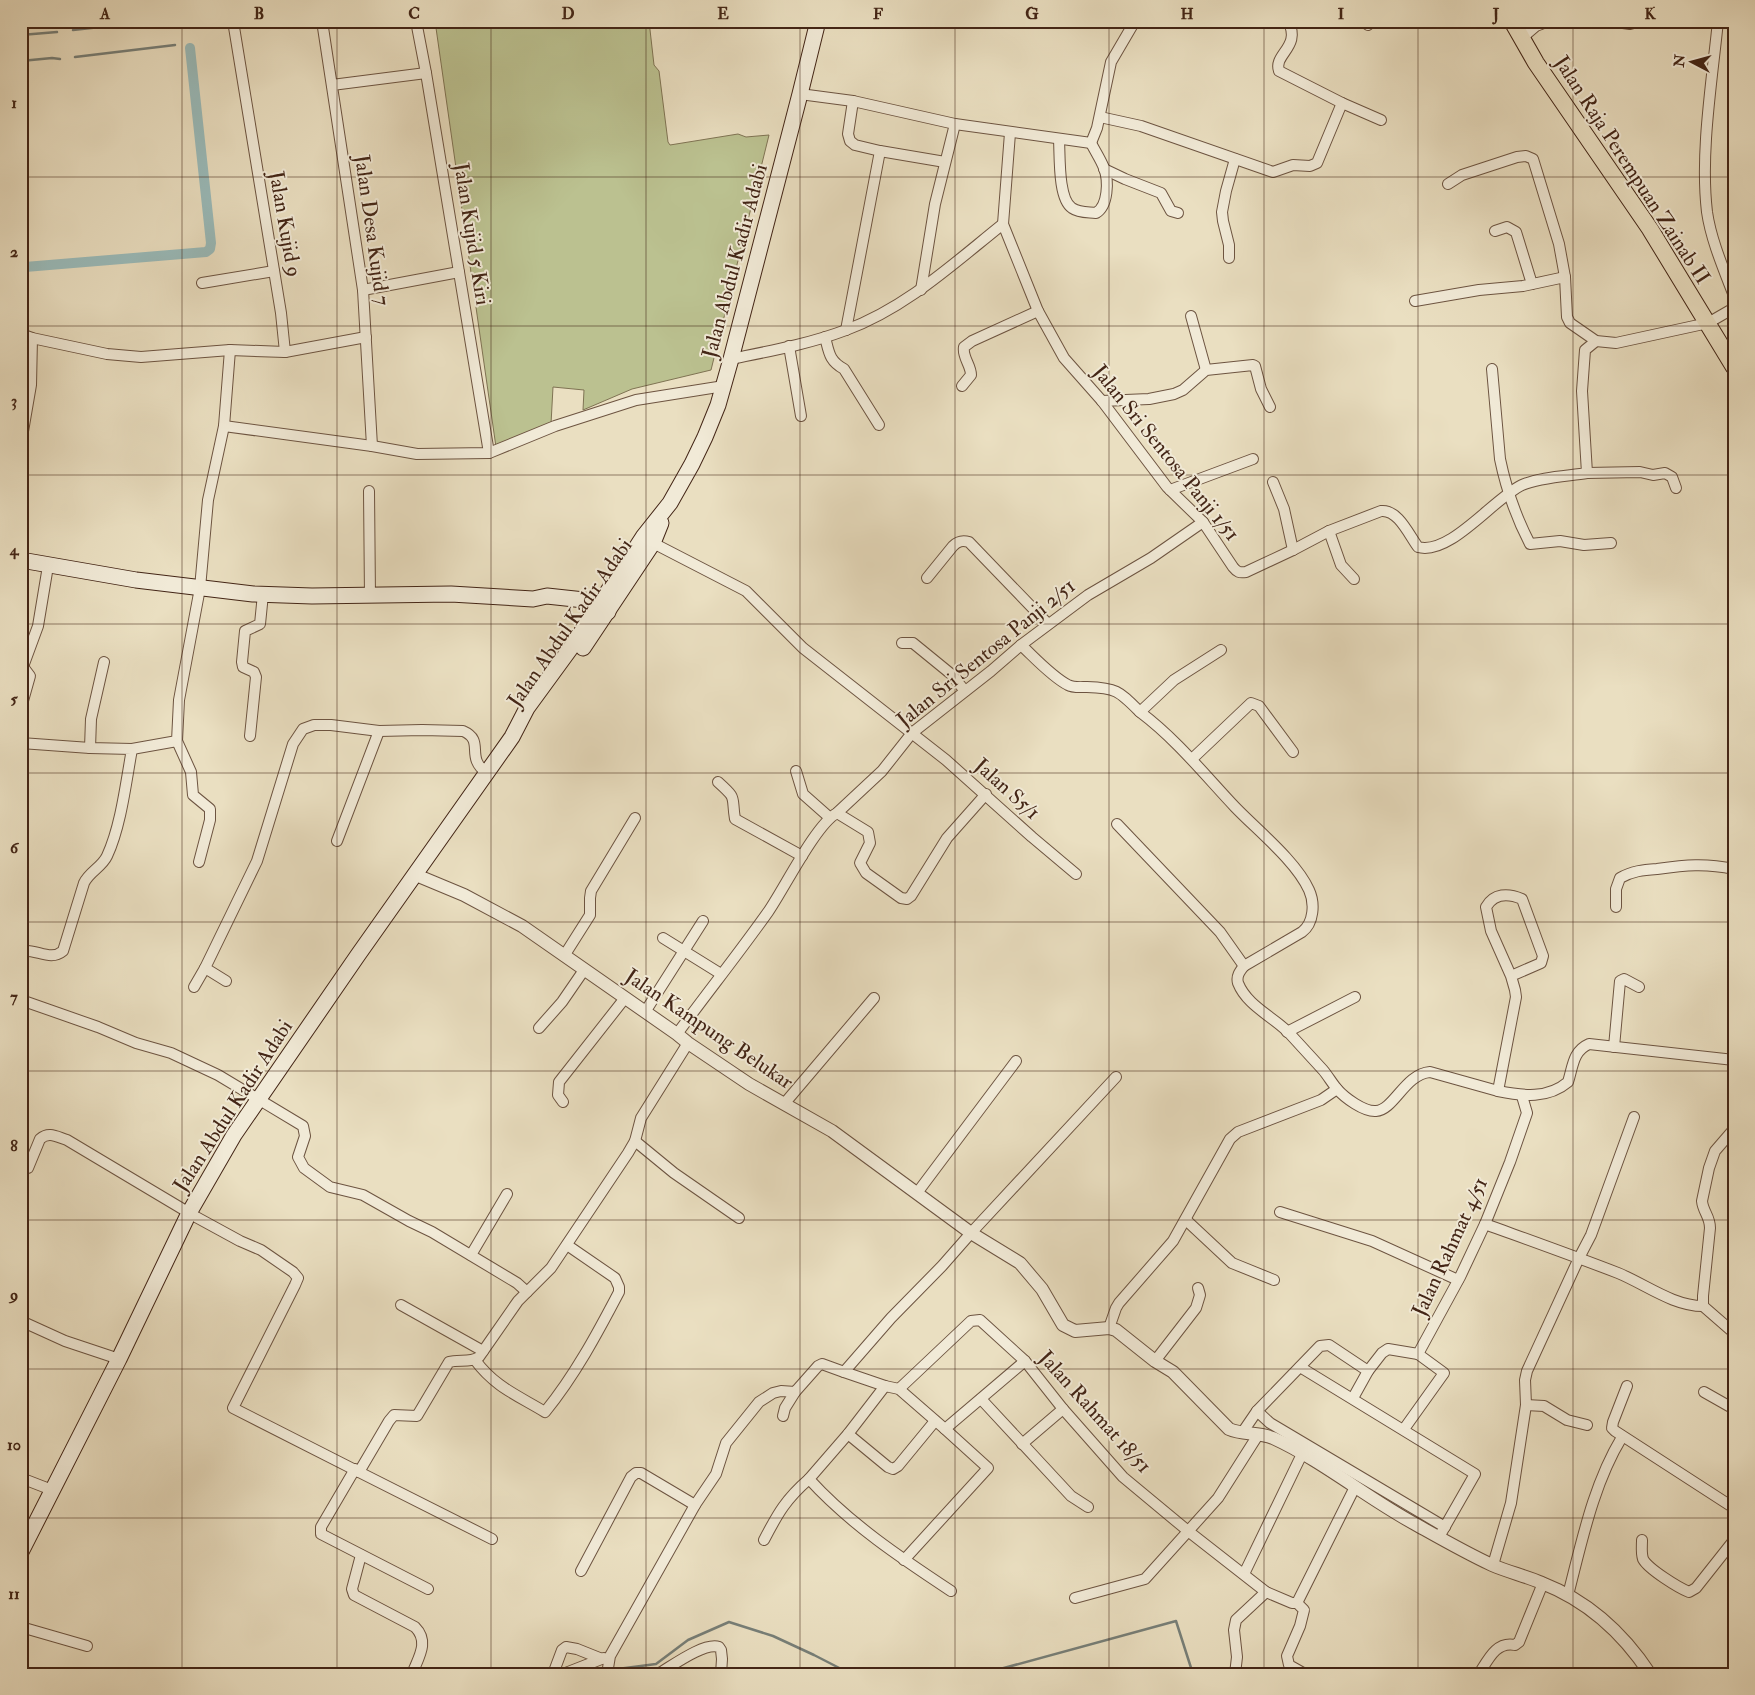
<svg xmlns="http://www.w3.org/2000/svg" width="1755" height="1695" font-family="'IM FELL Double Pica',serif">
<style>
.green{fill:#bbc190;stroke:#7f7353}
.lines{fill:none;stroke-linecap:round;stroke-linejoin:round}
.stream{stroke:#777f78;stroke-width:2.5}
.canal{stroke:#9abbba;stroke-width:10}
.minor-casing{stroke:#6d5441;stroke-width:12}
.tertiary-casing{stroke:#6d5441;stroke-width:14}
.secondary-casing{stroke:#432516;stroke-width:17}
.primary-casing{stroke:#432516;stroke-width:18}
.minor{stroke:#f1ead7;stroke-width:10}
.tertiary{stroke:#f1ead7;stroke-width:12}
.secondary{stroke:#f1ead7;stroke-width:15}
.primary{stroke:#eadfc1;stroke-width:16}
.grid{fill:none;stroke:#432516;stroke-width:1;stroke-opacity:0.55}
.labels{text-anchor:middle;dominant-baseline:central;stroke-width:4;stroke-linejoin:round;paint-order:stroke}
.street-label{font-size:21px;fill:#432516;stroke:#f1ead7}
.neatline{fill:none;stroke:#432516;stroke-width:2}
.grid-label{font-size:16px;text-anchor:middle;font-weight:bold;fill:#432516}
</style>
<rect width="100%" height="100%" fill="#eadfc1"/>
<filter id="stains"><feTurbulence type="fractalNoise" baseFrequency=".004" numOctaves="4"/><feColorMatrix values="0 0 0 0 .2 0 0 0 0 .09 0 0 0 0 .02 0 0 0 .5 -.17"/></filter>
<radialGradient id="worn" r=".72"><stop offset=".6" stop-color="#630" stop-opacity="0"/><stop offset="1" stop-color="#630" stop-opacity=".3"/></radialGradient>
<path class="green" d="M435 21H649L654 65 659 71 668 142 670 145 738 134 746 137 769 135 711 370 632 389 583 410 584 390 553 387 551 424 496 447Z"/>
<g class="lines">
<g class="stream">
<path d="M73 30 155 21"/>
<path d="M21 35 57 32"/>
<path d="M75 57 175 45"/>
<path d="M21 61 52 58 60 59"/>
<path d="M610 1670 656 1664 688 1640 729 1622 773 1636 814 1655 851 1674"/>
<path d="M594 1674 605 1671"/>
<path d="M982 1674 1176 1621 1193 1674"/>
</g>
<path class="canal" d="M25 267 206 252 210 249 211 243 190 48"/>
<defs>
<g id="minor">
<path d="M233 21 281 313 285 352 366 337"/>
<path d="M322 21 363 290 372 446"/>
<path d="M416 21 426 73 489 453"/>
<path d="M1288 21C1302 47 1273 54 1279 71L1342 103 1381 120"/>
<path d="M1609 21 1630 24 1641 21"/>
<path d="M1718 21C1712 81 1700 153 1707 212 1711 240 1724 270 1734 296"/>
<path d="M1368 25 1370 21"/>
<path d="M1522 38 1536 26 1549 21"/>
<path d="M332 85 426 73"/>
<path d="M800 94 853 101 955 124 1091 143 1097 128 1111 62 1135 21"/>
<path d="M1100 117 1141 126 1273 172 1293 165 1310 166 1317 163 1342 103"/>
<path d="M1010 133 1003 224 1038 311 1064 358 1102 401 1167 487 1203 522 1233 567C1237 572 1239 573 1246 572L1293 550 1329 531 1381 511C1398 509 1409 535 1418 547 1450 556 1494 498 1522 485 1540 477 1568 476 1587 473L1582 391 1585 350 1596 341"/>
<path d="M1059 140C1060 156 1058 199 1072 208 1079 213 1088 212 1096 213 1108 206 1109 181 1104 168 1101 160 1095 151 1091 143"/>
<path d="M880 151 945 162"/>
<path d="M1104 169 1125 179 1161 193 1171 211 1178 213"/>
<path d="M1448 184 1462 175 1517 157 1526 156 1533 159 1559 244 1565 277 1567 317 1570 323 1596 341 1616 343 1708 323 1734 308"/>
<path d="M1495 231 1507 227 1516 232 1532 284"/>
<path d="M1229 258V245L1223 221 1222 212 1226 191 1235 159"/>
<path d="M202 283 274 271"/>
<path d="M363 290 459 272"/>
<path d="M921 290 935 204 955 124"/>
<path d="M1415 301 1479 290 1523 286 1565 277"/>
<path d="M1191 316 1206 370"/>
<path d="M846 330 880 151 855 145 850 141 848 134 853 101"/>
<path d="M21 334 32 338 107 354 141 357 230 350 285 352"/>
<path d="M825 337C829 352 829 361 844 369L879 425"/>
<path d="M789 346 801 416"/>
<path d="M731 359C770 351 809 344 846 330 906 308 954 263 1003 224"/>
<path d="M1492 369 1500 459C1506 488 1516 517 1530 544L1560 541 1584 545 1611 543"/>
<path d="M962 386 971 375C971 365 962 357 964 347L972 341 1038 311"/>
<path d="M1102 401 1149 399 1174 394 1183 390 1206 370 1253 365 1255 366 1261 389 1270 407"/>
<path d="M224 426 372 446 417 454 489 453 555 426 636 400 724 386"/>
<path d="M21 443 31 385 32 338"/>
<path d="M1587 473 1640 472 1653 475 1665 473 1672 477 1676 488"/>
<path d="M1273 482 1284 509 1293 550"/>
<path d="M1170 490 1253 459"/>
<path d="M369 491 370 596"/>
<path d="M1329 531 1341 565 1354 579"/>
<path d="M653 543 746 591 803 648 946 760 1032 837 1076 874"/>
<path d="M927 578 953 546C958 541 962 540 969 542L1048 624"/>
<path d="M902 643H913L951 674 965 691"/>
<path d="M1021 645C1034 657 1052 677 1068 685 1073 688 1081 687 1087 687 1117 688 1119 691 1140 712"/>
<path d="M21 708 30 676 24 668V664L38 626 48 566"/>
<path d="M250 736 256 677 254 672 243 667 242 662 245 631 260 624 263 594"/>
<path d="M177 741 191 772 193 795 210 809V820L199 862"/>
<path d="M21 743 90 748"/>
<path d="M132 749 177 741 179 700 200 588 208 500 224 426 230 350"/>
<path d="M1192 759 1251 703 1259 706 1293 752"/>
<path d="M796 771 803 794 829 817"/>
<path d="M718 782C738 800 731 795 735 819L802 856"/>
<path d="M837 813 868 832 870 843 860 863 866 873 901 898 907 899 911 896 947 838 986 794"/>
<path d="M1117 824 1220 932 1244 966 1302 932C1314 923 1315 903 1309 890 1296 861 1257 830 1235 807 1204 774 1176 739 1140 712L1174 680 1221 650"/>
<path d="M337 841 379 731"/>
<path d="M1616 907V889L1620 878C1632 871 1643 870 1657 869 1686 865 1705 863 1734 869"/>
<path d="M663 938 721 974"/>
<path d="M21 951C36 948 50 962 63 951L84 883C89 872 102 867 107 856 121 826 126 782 132 749L90 748 91 719 104 662"/>
<path d="M564 956 590 915V898L591 891 635 818"/>
<path d="M1244 966C1240 971 1236 976 1238 983 1247 1006 1274 1017 1290 1034 1301 1046 1312 1058 1323 1070 1328 1076 1332 1083 1337 1089 1345 1098 1364 1112 1376 1111 1394 1110 1405 1074 1430 1072L1498 1091"/>
<path d="M1511 976 1541 963 1543 956 1522 899C1508 893 1494 893 1486 907L1491 931 1511 976 1515 990 1516 997 1498 1091C1523 1096 1548 1099 1568 1082 1573 1066 1573 1051 1589 1044L1734 1060"/>
<path d="M226 981 205 968 257 861 293 744 303 729 314 725H331L379 731 422 730 463 731C486 741 464 757 487 773"/>
<path d="M194 987 205 968"/>
<path d="M21 1000 98 1027 136 1043 171 1053 218 1075 303 1126 305 1136 298 1157 304 1168 330 1187 363 1195 409 1221 432 1232 517 1283 527 1292"/>
<path d="M645 1012 703 921"/>
<path d="M539 1028 562 1002 584 970"/>
<path d="M1287 1032 1355 997"/>
<path d="M677 1034C707 993 739 953 768 912 784 889 816 824 837 813L882 771 912 733 991 671 1021 645 1088 595 1151 558 1203 522"/>
<path d="M1614 1047 1620 981 1624 979 1639 987"/>
<path d="M563 1102 558 1095 559 1082 625 998"/>
<path d="M784 1104 874 998"/>
<path d="M1734 1129 1715 1151 1709 1168 1702 1201C1703 1212 1710 1216 1710 1228L1703 1296V1306L1734 1333"/>
<path d="M635 1141 674 1173 739 1218"/>
<path d="M28 1168 40 1139C49 1131 57 1137 67 1140L196 1217 240 1241 261 1250 293 1272 298 1278 295 1285 233 1408 359 1472 389 1421 394 1415 417 1416 449 1362C458 1359 471 1363 479 1357L518 1301 551 1268 628 1153 635 1141 641 1118 688 1043"/>
<path d="M917 1193 1016 1061"/>
<path d="M1280 1212 1372 1241 1458 1280"/>
<path d="M1186 1220 1232 1263 1274 1280"/>
<path d="M1485 1224C1529 1240 1574 1256 1618 1273 1645 1284 1673 1306 1703 1306"/>
<path d="M471 1255 507 1194"/>
<path d="M401 1305 483 1351"/>
<path d="M21 1321 65 1341 119 1359"/>
<path d="M1109 1328 1116 1308 1119 1303 1173 1241 1230 1139 1238 1132 1321 1100 1337 1089"/>
<path d="M475 1360C495 1387 517 1395 545 1412 575 1375 597 1334 619 1292V1287L615 1278 567 1245"/>
<path d="M1025 1361 945 1429 899 1389 885 1386 844 1372 891 1318 942 1266 971 1233 1116 1077"/>
<path d="M1155 1361 1196 1308 1200 1295 1198 1288"/>
<path d="M1300 1367 1475 1474 1439 1537"/>
<path d="M1368 1371 1382 1353 1388 1349 1418 1354 1460 1277 1485 1224 1510 1162 1527 1113 1522 1096"/>
<path d="M885 1386 848 1434 809 1479C850 1524 901 1558 951 1591"/>
<path d="M1627 1386 1613 1422 1612 1428 1615 1431 1734 1508"/>
<path d="M899 1389 971 1321 980 1320 1025 1361 1063 1409 1123 1477 1188 1531 1266 1592 1292 1603H1297"/>
<path d="M1704 1392 1734 1409"/>
<path d="M981 1399 1071 1496 1088 1507"/>
<path d="M1526 1405 1544 1406 1567 1420 1587 1425"/>
<path d="M1257 1411 1270 1423 1445 1527"/>
<path d="M783 1416 785 1408 795 1392"/>
<path d="M1404 1429 1444 1373 1418 1354"/>
<path d="M1242 1433 1257 1411 1320 1346 1329 1345 1368 1371 1353 1398"/>
<path d="M848 1434 888 1467 893 1469 898 1466 935 1421"/>
<path d="M1022 1444 1063 1409"/>
<path d="M355 1469 321 1527V1534L428 1589"/>
<path d="M359 1472 492 1539"/>
<path d="M21 1478 52 1490"/>
<path d="M764 1540C778 1513 786 1499 809 1479"/>
<path d="M1642 1540C1642 1546 1641 1553 1643 1559 1648 1569 1679 1588 1689 1592L1696 1588 1734 1540"/>
<path d="M361 1555 352 1589 354 1595 415 1627C430 1642 418 1658 412 1674"/>
<path d="M904 1560 988 1468 945 1429"/>
<path d="M1493 1565 1511 1503 1526 1405 1525 1380 1527 1371 1579 1258 1591 1235 1634 1117"/>
<path d="M581 1571 631 1477 636 1473H641L695 1505"/>
<path d="M1244 1574 1302 1454"/>
<path d="M1568 1595C1582 1541 1593 1485 1622 1437"/>
<path d="M1075 1598 1145 1579 1218 1498 1258 1435"/>
<path d="M1297 1603 1355 1487"/>
<path d="M1297 1603 1304 1610 1300 1626 1287 1656 1289 1665 1305 1674"/>
<path d="M21 1627 87 1646"/>
<path d="M553 1674 562 1650 566 1647 577 1649 602 1659"/>
<path d="M563 1674 604 1658"/>
<path d="M607 1674 610 1656 695 1505 716 1474 726 1443 759 1402 773 1393 781 1391 795 1392 818 1366 822 1364 844 1372"/>
<path d="M658 1674C672 1666 704 1642 719 1647L721 1650 722 1659 721 1674"/>
<path d="M1235 1674 1237 1657 1234 1630 1236 1620 1266 1592"/>
<path d="M1479 1674C1488 1660 1496 1641 1515 1645L1519 1642 1543 1583"/>
</g>
<path id="tertiary" d="M416 875 464 895 522 926 677 1034 688 1043 749 1084 832 1131 971 1233 1020 1263 1042 1289 1063 1325 1075 1331 1109 1328 1116 1330 1155 1361 1173 1372 1229 1429C1242 1435 1259 1432 1273 1438 1323 1461 1367 1498 1415 1524 1440 1538 1466 1553 1492 1565 1508 1572 1526 1576 1542 1583 1588 1601 1623 1633 1650 1674"/>
<g id="secondary">
<path d="M21 560 136 580 253 594 312 596 451 594 533 599 547 596 584 600 599 606 608 612"/>
<path d="M583 648 653 543 661 523"/>
<path d="M21 1552 119 1359 189 1213 234 1135 358 955 512 737 527 708 573 645 643 537 670 503 692 464 705 437 718 405 731 359 800 94 818 21"/>
</g>
<path id="primary" d="M1512 21 1536 63 1650 229 1734 367"/>
</defs>
<use href="#minor" class="minor-casing"/>
<use href="#tertiary" class="tertiary-casing"/>
<use href="#secondary" class="secondary-casing"/>
<use href="#primary" class="primary-casing"/>
<use href="#minor" class="minor"/>
<use href="#tertiary" class="tertiary"/>
<use href="#secondary" class="secondary"/>
<use href="#primary" class="primary"/>
</g>
<path class="grid" d="M182 21V1674M337 21V1674M491 21V1674M646 21V1674M800 21V1674M955 21V1674M1109 21V1674M1264 21V1674M1418 21V1674M1573 21V1674M21 177H1734M21 326H1734M21 475H1734M21 624H1734M21 773H1734M21 922H1734M21 1071H1734M21 1220H1734M21 1369H1734M21 1518H1734"/>
<g class="labels">
<g class="street-label">
<text transform="translate(1632 170) rotate(57)">Jalan Raja Perempuan Zainab II</text>
<text transform="translate(285 224) rotate(80)">Jalan Kujid 9</text>
<text transform="translate(372 230) rotate(82)">Jalan Desa Kujid 7</text>
<text transform="translate(472 234) rotate(81)">Jalan Kujid 5 Kiri</text>
<text transform="translate(735 261) rotate(-75)">Jalan Abdul Kadir Adabi</text>
<text transform="translate(1166 453) rotate(51)">Jalan Sri Sentosa Panji 1/51</text>
<text transform="translate(570 623) rotate(-55)">Jalan Abdul Kadir Adabi</text>
<text transform="translate(986 653) rotate(-39)">Jalan Sri Sentosa Panji 2/51</text>
<text transform="translate(1007 789) rotate(42)">Jalan S5/1</text>
<text transform="translate(709 1029) rotate(34)">Jalan Kampung Belukar</text>
<text transform="translate(233 1106) rotate(-57)">Jalan Abdul Kadir Adabi</text>
<text transform="translate(1450 1247) rotate(-65)">Jalan Rahmat 4/51</text>
<text transform="translate(1095 1412) rotate(48)">Jalan Rahmat 18/51</text>
</g>
</g>
<rect width="1755" height="1695" fill="none" stroke="#eadfc1" stroke-width="55"/>
<g transform="translate(1692 62) rotate(276)" stroke="#f1ead7" stroke-width="4" paint-order="stroke">
<path d="M0-4L9 19L0 12L-9 19Z" fill="#432516"/>
<text y="-8" font-size="14" font-weight="bold" text-anchor="middle" fill="#432516">N</text>
</g>
<rect x="28" y="28" width="1700" height="1640" class="neatline"/>
<g class="grid-label">
<text x="105" y="19">A</text>
<text x="259" y="19">B</text>
<text x="414" y="19">C</text>
<text x="568" y="19">D</text>
<text x="723" y="19">E</text>
<text x="878" y="19">F</text>
<text x="1032" y="19">G</text>
<text x="1187" y="19">H</text>
<text x="1341" y="19">I</text>
<text x="1496" y="19">J</text>
<text x="1650" y="19">K</text>
<text x="14" y="108">1</text>
<text x="14" y="257">2</text>
<text x="14" y="406">3</text>
<text x="14" y="555">4</text>
<text x="14" y="704">5</text>
<text x="14" y="853">6</text>
<text x="14" y="1002">7</text>
<text x="14" y="1151">8</text>
<text x="14" y="1300">9</text>
<text x="14" y="1450">10</text>
<text x="14" y="1599">11</text>
</g>
<rect width="100%" height="100%" filter="url(#stains)"/>
<rect width="100%" height="100%" fill="url(#worn)"/>
</svg>
